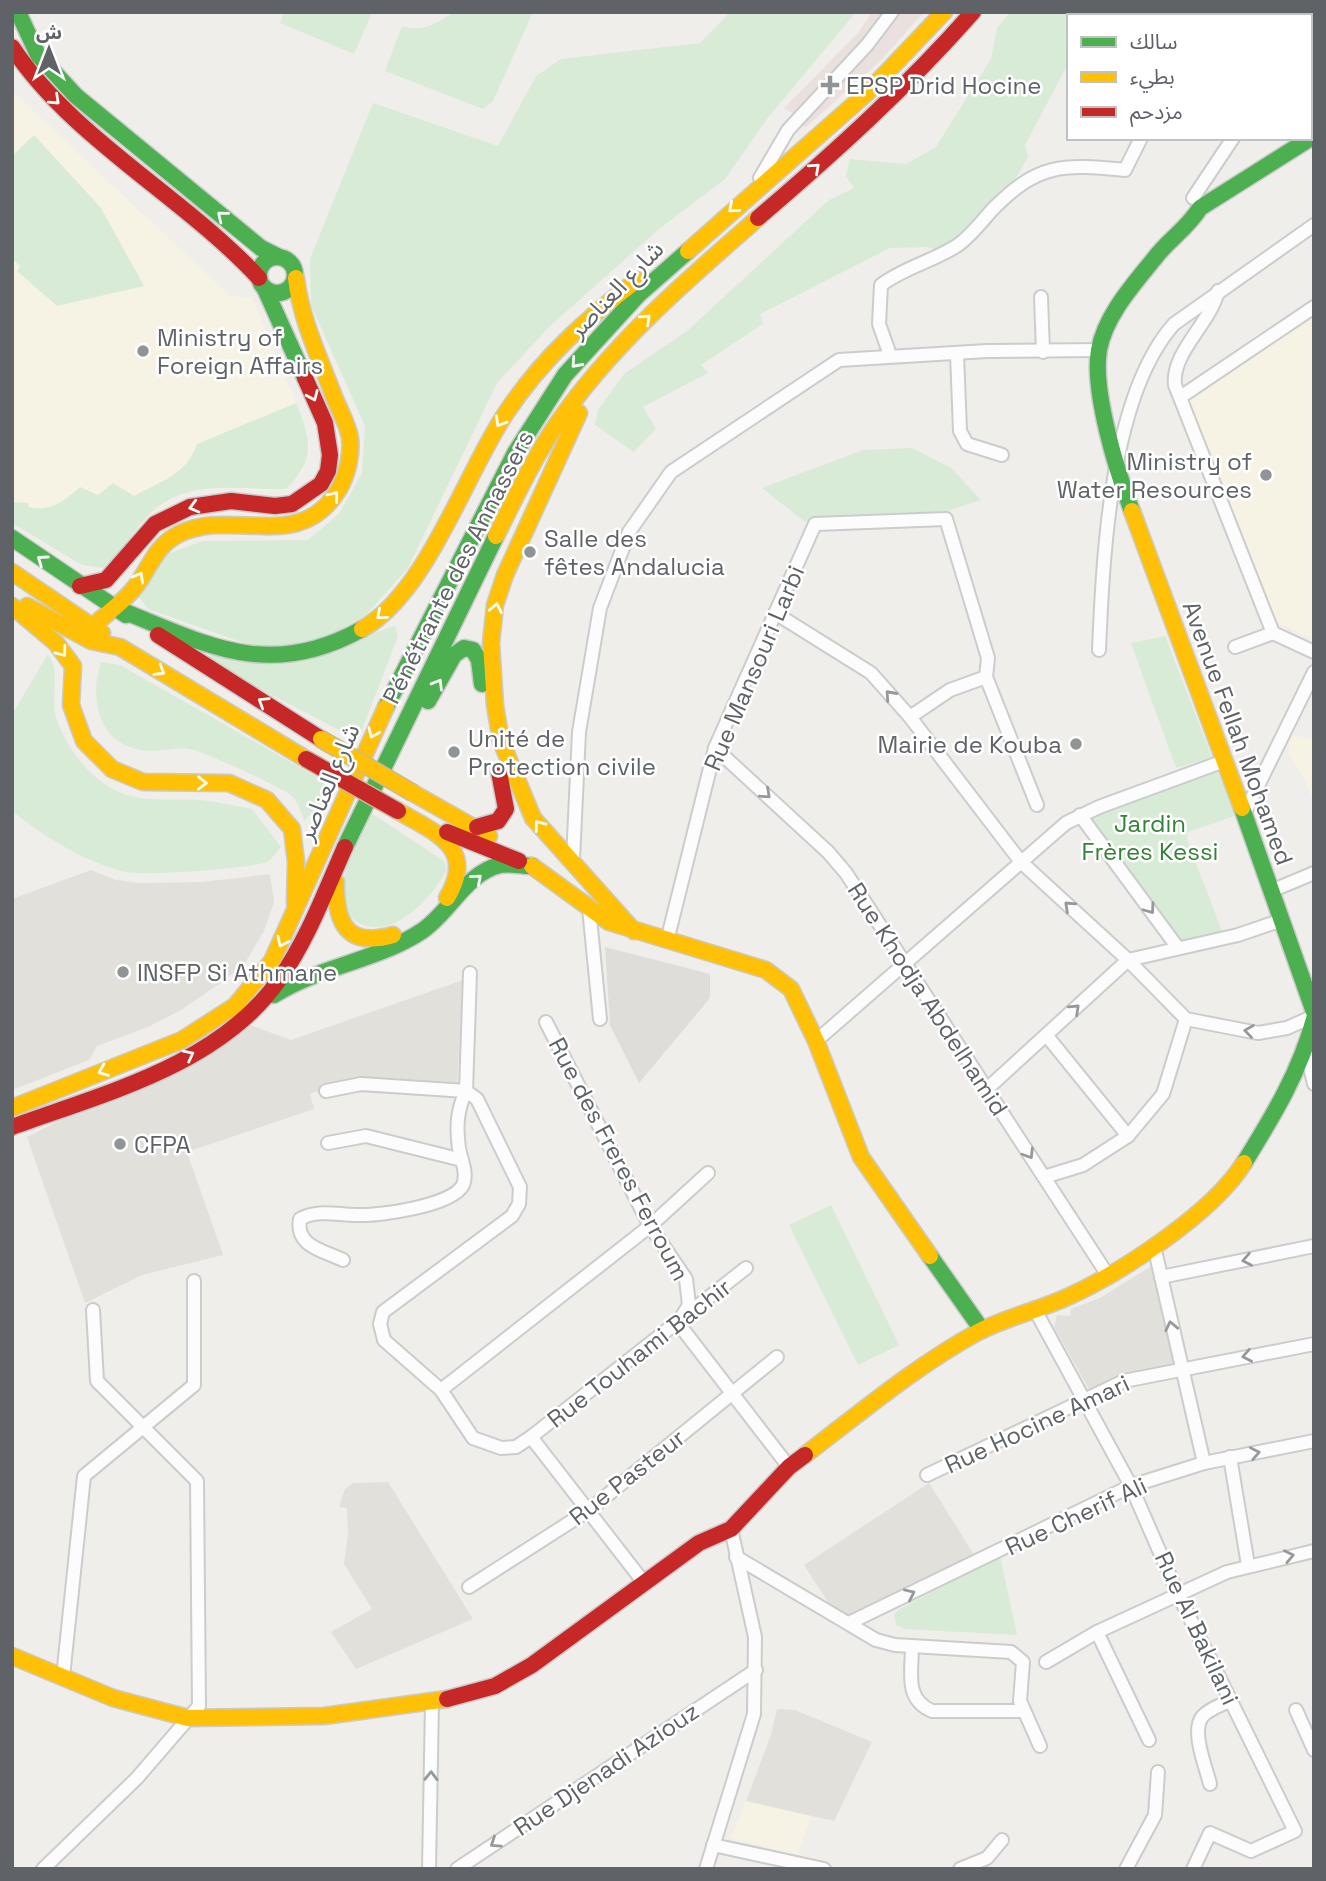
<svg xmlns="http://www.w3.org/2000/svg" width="1326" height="1881" font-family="'Space Grotesk','Noto Sans Arabic',sans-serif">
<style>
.commercial{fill:#f7f3e4}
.industrial{fill:#dfddda}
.education{fill:#e2e0da}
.medical{fill:#eae0de}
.green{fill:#d8ebd6}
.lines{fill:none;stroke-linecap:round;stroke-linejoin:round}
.street-casing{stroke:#cbcccc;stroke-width:16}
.fast-casing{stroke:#cacacb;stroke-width:19}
.slow-casing{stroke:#cacacb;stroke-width:19}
.jam-casing{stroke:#cacacb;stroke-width:19}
.street{stroke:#fdfcfc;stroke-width:12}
.fast{stroke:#4caf50;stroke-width:16}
.slow{stroke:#ffc107;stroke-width:16}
.jam{stroke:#c62828;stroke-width:16}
.slow-bridge-casing{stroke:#c8b996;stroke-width:19;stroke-linecap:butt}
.jam-bridge-casing{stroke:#c8b996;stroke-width:19;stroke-linecap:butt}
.slow-bridge{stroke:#ffc107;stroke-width:16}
.jam-bridge{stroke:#c62828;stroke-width:16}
.oneway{stroke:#f6fbf6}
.oneway2{stroke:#96999c}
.poi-dot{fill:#919496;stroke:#fff;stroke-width:2.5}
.labels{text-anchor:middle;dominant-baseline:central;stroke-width:5;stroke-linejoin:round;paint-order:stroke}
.poi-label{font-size:24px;fill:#5f6368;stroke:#fff;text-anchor:start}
.street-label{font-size:24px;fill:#5f6368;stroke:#fff}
.park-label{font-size:24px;fill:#348238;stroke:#fff}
</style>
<rect width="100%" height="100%" fill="#efeeea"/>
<g class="commercial">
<path d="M12 91 230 296 252 298 307 429 310 451 302 473 286 489 255 491 229 486 201 488 174 497 155 510 103 568 82 565 12 523Z"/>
<path d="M1314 318V640L1272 619 1188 396Z"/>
<path d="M1291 735 1314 739V802L1305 779 1289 755Z"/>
<path d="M746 1801 811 1816 798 1855 731 1838Z"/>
</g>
<path class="industrial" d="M605 947 710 974V998L639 1083 610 1025Z"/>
<g class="education">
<path d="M91 870 116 880 140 883 202 882 270 874 274 902 264 931 245 963 222 982 181 1010 148 1027 97 1046 89 1060 12 1090V899Z"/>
<path d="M463 980 457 1086 353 1079 310 1094 314 1109 187 1152 223 1255 142 1275 85 1303 27 1137 250 1025 291 1040Z"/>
<path d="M1153 1265 1176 1366 1090 1391 1054 1327 1057 1315 1070 1316 1071 1309 1100 1298Z"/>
<path d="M388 1482 473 1619 356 1669 331 1632 372 1609 344 1564 348 1534 347 1508 339 1507 345 1489 353 1483Z"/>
<path d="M929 1483 978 1561 859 1618 832 1608 804 1565Z"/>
<path d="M777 1709 795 1710 872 1742 834 1821 746 1801 771 1735Z"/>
</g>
<path class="medical" d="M872 12H924L880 61 806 127 797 124 794 114 784 108 859 32Z"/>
<g class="green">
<path d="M284 12H368L371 15 354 54 280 23Z"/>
<path d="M454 12H533L493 101 483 109 385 71 402 26C422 33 437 23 454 12Z"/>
<path d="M730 12H856L767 119 725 179 659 229 550 326 497 383 408 568 366 615 312 646 258 648 148 609 139 597 162 556 203 541 308 540 339 514 362 473 365 426 311 305 310 259 373 103 498 146 536 76 561 59 700 43Z"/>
<path d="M1010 12H1095L1093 16H1069V62L1025 145 1028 157 1001 204 944 253 928 247 890 248 760 314 763 324 701 365 708 373 643 407 656 429 634 452 595 425 598 410 624 374 687 331 829 200 854 188 846 176 850 159 906 164 936 147 991 59 997 28Z"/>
<path d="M34 135 101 208 144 286 57 306 17 271 20 266 12 258V156Z"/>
<path d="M296 403C312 441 316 459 286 489 240 491 194 477 154 510 135 527 123 552 103 568L82 565 12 523V502L29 503 28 507C52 512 62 502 80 487L98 495 113 483 134 496C159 482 188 474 197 444Z"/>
<path d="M912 448 951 468 981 500 944 512 805 522 762 488 863 450Z"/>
<path d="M395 626 398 636 358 740 199 657 368 635Z"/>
<path d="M1165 636 1212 757 1176 768 1131 643Z"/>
<path d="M48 654C62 675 49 700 57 721 69 750 90 780 119 792 146 804 181 797 209 801 223 803 238 806 252 809L281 847C276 852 272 860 266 862 247 869 144 876 126 872 84 862 45 837 12 811V715Z"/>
<path d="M101 662 120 665 329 784V796L304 821C302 813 299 804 293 797 284 788 203 751 190 749 174 747 157 753 142 750 98 744 89 698 101 662Z"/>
<path d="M1217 770 1237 815 1188 832 1187 840 1224 936 1182 942 1089 819Z"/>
<path d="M371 813 444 861 447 870C431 898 393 942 357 922 350 918 344 909 343 900 339 870 359 839 371 813Z"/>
<path d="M831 1205 899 1345 858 1365 789 1225Z"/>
<path d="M1000 1556 1017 1635 905 1629 896 1625 894 1614 900 1609Z"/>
</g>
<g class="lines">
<defs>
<g id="street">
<path d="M1202 16 1204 12"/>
<path d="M1304 16V12"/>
<path d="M760 178 788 130 867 45 892 12"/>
<path d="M1193 198 1233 138"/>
<path d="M1218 291C1210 324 1171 353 1175 385L1273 633 1314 652"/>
<path d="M1041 297 1043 352"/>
<path d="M957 354 960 431 967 444 1002 455"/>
<path d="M890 355 879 324 881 285C905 267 934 261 958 245 971 236 982 221 992 210 1038 163 1062 164 1125 170L1141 138"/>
<path d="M1182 396 1314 307"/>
<path d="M775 613 871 673 910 717 1021 862 1128 960 1186 1019 1258 1033 1287 1028 1314 1016"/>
<path d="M1235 647 1273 633"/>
<path d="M1099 650C1103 556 1110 396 1174 324L1314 225"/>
<path d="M910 717 950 690 986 677"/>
<path d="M715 748 828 852 846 873 1109 1277"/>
<path d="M1244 814 1314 672"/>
<path d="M1080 815 1178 948"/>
<path d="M573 860 579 732 600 608 629 532 671 472 839 360 987 351 1099 350"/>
<path d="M1271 891 1314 873"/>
<path d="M589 908 600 1019"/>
<path d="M667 941 715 748 815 524 946 519 988 658 986 677 1037 805"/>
<path d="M546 1022 650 1226 686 1279 689 1305 678 1323 789 1467"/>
<path d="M1047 1036 1128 1136"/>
<path d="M816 1041 1066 823 1099 807 1224 761"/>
<path d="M1306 1050 1314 1084"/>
<path d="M988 1088 1128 960 1238 935 1282 920"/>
<path d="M326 1091 361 1084 466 1091 470 973"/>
<path d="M328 1143 366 1136 462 1160"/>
<path d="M1044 1177 1083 1165 1128 1136 1163 1094 1186 1019"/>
<path d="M1154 1246 1204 1463"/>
<path d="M343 1260C322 1250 295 1246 300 1219 318 1209 337 1215 357 1215 379 1216 452 1206 463 1185 468 1173 461 1160 459 1148 456 1127 457 1110 466 1091L477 1099 520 1187 519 1204 512 1216 383 1312 380 1324 384 1340 441 1390 473 1438 501 1448 516 1447 531 1437 645 1584"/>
<path d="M1161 1277 1314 1246"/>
<path d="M1034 1308 1131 1486 1178 1594 1295 1831 1251 1851 1210 1833 1193 1869"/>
<path d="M441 1390 650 1226 708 1173"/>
<path d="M531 1437 746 1268"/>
<path d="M1230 1457 1248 1565"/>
<path d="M927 1475 1124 1381 1314 1344"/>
<path d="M736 1557 876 1640 895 1645 1011 1652 1023 1662 1020 1701 1040 1746"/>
<path d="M469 1587 589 1510 777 1357"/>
<path d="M849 1623 1131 1486 1204 1463 1314 1441"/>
<path d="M1097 1632 1149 1740"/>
<path d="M912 1646C912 1672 904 1699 932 1711H1023"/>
<path d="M1046 1662 1097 1632 1227 1572 1314 1551"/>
<path d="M63 1677 84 1476 194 1385V1281"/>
<path d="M1296 1710 1314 1750"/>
<path d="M1210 1784C1206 1767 1191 1732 1202 1717 1208 1709 1222 1705 1231 1700"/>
<path d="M713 1845 824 1869"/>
<path d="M43 1869 137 1778 199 1706 197 1481 97 1381 93 1310"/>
<path d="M429 1869 432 1703"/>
<path d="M457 1869 756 1670"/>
<path d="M706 1869 754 1714 755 1637 731 1529"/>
<path d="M960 1869 987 1858 1002 1840"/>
<path d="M1126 1869 1155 1815 1158 1772"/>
</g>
<g id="fast">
<path d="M18 12 38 55 76 96 261 248 277 256"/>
<circle cx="277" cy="275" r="18"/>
<path d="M265 289 305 378"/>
<path d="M1132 511C1117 472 1092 391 1099 350 1105 316 1133 285 1154 259 1168 240 1187 229 1200 208L1314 136"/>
<path d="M12 538 126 615"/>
<path d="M113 607C204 643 267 682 362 629"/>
<path d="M428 701 454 655 464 648 473 650 479 660 482 684"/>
<path d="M386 707 515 453 565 375 638 295 688 251"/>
<path d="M1242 808 1314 1012"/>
<path d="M345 847 496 536"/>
<path d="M274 995C320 966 377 961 422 931 450 912 466 873 500 865 510 863 522 866 532 866"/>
<path d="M1244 1163C1273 1116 1300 1072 1314 1019"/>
<path d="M930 1256 982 1330"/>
</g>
<g id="slow">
<path d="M688 251 868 92 944 12"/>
<path d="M579 413 505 575 495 605 491 643 495 705 501 741 533 818 634 931"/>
<path d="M1132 511 1242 808"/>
<path d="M496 536C515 498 533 459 557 424 611 345 687 280 758 218"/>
<path d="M12 572 102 633"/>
<path d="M12 606 56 643 73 666 71 705 84 741 112 769 143 782 229 783 267 800 292 829 296 862 295 903"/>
<path d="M27 606 91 641 120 647 306 759"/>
<path d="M93 626C107 613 124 602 136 586 150 567 156 545 179 534 233 507 300 555 339 489 347 475 352 455 350 438 348 425 340 411 335 399 320 359 301 320 296 278"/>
<path d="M362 629C427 593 465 474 506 413 541 360 587 318 637 280"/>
<path d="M413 793 489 836"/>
<path d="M398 811C436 833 477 848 447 898"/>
<path d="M532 866 609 922 766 970 791 989 816 1041 861 1157 930 1256"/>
<path d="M336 882C335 924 348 948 393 935"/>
<path d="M12 1108 182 1040 235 1006 272 961 386 707"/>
<path d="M805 1455C861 1412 916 1366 978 1332 1005 1318 1035 1311 1063 1299 1118 1275 1212 1214 1244 1163"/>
<path d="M12 1656 113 1698 188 1718 324 1716 447 1699"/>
</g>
<g id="jam">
<path d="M12 47C72 138 184 197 259 278"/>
<path d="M758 218C834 153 907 87 973 12"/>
<path d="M80 586 106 580 155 524 190 507 231 501 275 506 292 504 321 484 328 471 330 455 325 423 305 378"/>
<path d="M158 635 321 739"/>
<path d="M477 827 498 821 506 809 499 772"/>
<path d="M447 832 519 861"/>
<path d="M12 1127C105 1093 219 1065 279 980 308 939 325 892 345 847"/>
<path d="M447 1699 495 1686 532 1665 699 1543 731 1529 789 1467 805 1455"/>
</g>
</defs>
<use href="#street" class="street-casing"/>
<use href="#fast" class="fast-casing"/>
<use href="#slow" class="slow-casing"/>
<use href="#jam" class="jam-casing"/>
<use href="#street" class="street"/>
<use href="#fast" class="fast"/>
<use href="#slow" class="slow"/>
<use href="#jam" class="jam"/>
<defs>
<path id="slow-bridge" d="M321 739 413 793"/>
<path id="jam-bridge" d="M306 759 398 811"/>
</defs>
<use href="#slow-bridge" class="slow-bridge-casing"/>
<use href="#jam-bridge" class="jam-bridge-casing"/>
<use href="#slow-bridge" class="slow-bridge"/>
<use href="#jam-bridge" class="jam-bridge"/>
</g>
<defs><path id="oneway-chevron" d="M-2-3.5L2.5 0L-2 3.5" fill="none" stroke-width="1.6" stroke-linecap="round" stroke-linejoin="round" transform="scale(1.75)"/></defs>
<g class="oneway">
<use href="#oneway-chevron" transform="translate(55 100) rotate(43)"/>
<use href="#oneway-chevron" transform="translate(815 168) rotate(-42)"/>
<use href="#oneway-chevron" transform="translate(733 208) rotate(139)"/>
<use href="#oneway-chevron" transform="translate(222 216) rotate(-141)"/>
<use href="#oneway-chevron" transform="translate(646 319) rotate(-43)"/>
<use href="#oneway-chevron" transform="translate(576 363) rotate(132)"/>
<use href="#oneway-chevron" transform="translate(313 396) rotate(66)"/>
<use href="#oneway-chevron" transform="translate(500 422) rotate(121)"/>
<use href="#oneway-chevron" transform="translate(334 496) rotate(-51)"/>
<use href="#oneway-chevron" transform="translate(194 507) rotate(165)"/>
<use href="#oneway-chevron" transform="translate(42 560) rotate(-145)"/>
<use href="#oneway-chevron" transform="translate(139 577) rotate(-61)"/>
<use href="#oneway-chevron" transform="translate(496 608) rotate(-79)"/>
<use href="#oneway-chevron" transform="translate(381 615) rotate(139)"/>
<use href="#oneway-chevron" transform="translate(62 652) rotate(53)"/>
<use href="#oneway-chevron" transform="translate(160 671) rotate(31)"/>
<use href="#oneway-chevron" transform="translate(438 684) rotate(-59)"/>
<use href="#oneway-chevron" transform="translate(263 702) rotate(-148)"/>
<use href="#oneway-chevron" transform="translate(373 733) rotate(114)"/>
<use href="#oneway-chevron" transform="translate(202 783) rotate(1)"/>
<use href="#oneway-chevron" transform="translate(539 825) rotate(-127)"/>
<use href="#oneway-chevron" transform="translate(477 879) rotate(-41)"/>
<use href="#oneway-chevron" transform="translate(282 942) rotate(116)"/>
<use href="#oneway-chevron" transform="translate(189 1055) rotate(-27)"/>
<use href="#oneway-chevron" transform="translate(103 1071) rotate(158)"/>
</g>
<g class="oneway2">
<use href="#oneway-chevron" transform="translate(890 695) rotate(-132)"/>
<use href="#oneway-chevron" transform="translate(766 794) rotate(42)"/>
<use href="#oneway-chevron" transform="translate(1069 906) rotate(-137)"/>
<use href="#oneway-chevron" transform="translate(1150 909) rotate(54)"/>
<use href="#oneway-chevron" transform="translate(1075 1009) rotate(-43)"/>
<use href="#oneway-chevron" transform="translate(1249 1031) rotate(-172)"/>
<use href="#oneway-chevron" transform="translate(1029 1154) rotate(58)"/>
<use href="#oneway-chevron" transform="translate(1247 1260) rotate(169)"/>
<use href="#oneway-chevron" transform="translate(1171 1326) rotate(-102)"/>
<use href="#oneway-chevron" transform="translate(1247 1356) rotate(169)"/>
<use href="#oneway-chevron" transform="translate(1255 1453) rotate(-11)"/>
<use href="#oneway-chevron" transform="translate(1289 1556) rotate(-12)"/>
<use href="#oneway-chevron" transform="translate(910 1594) rotate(-25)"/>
<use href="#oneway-chevron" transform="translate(431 1776) rotate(-89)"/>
<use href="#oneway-chevron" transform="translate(495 1843) rotate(146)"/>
</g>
<g class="poi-dot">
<path d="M826.5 74.5h7v7h7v7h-7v7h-7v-7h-7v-7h7z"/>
<circle cx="143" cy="351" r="7"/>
<circle cx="1266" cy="475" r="7"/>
<circle cx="530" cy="552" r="7"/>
<circle cx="1076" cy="744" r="7"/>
<circle cx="454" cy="752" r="7"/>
<circle cx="123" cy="972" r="7"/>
<circle cx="120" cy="1144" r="7"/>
</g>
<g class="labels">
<g class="poi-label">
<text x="846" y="85">EPSP Drid Hocine</text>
<text x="157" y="337">Ministry of<tspan x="157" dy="28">Foreign Affairs</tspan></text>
<text x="1252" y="461" text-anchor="end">Ministry of<tspan x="1252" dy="28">Water Resources</tspan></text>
<text x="544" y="538">Salle des<tspan x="544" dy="28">fêtes Andalucia</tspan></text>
<text x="468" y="738">Unité de<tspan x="468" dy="28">Protection civile</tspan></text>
<text x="1062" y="744" text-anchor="end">Mairie de Kouba</text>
<text x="137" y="972">INSFP Si Athmane</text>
<text x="134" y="1144">CFPA</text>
</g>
<g class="street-label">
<text transform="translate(616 289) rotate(-46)">شارع العناصر</text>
<text transform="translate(458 567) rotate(-63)">Pénétrante des Annassers</text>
<text transform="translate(754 668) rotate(-67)">Rue Mansouri Larbi</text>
<text transform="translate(1238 733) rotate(70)">Avenue Fellah Mohamed</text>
<text transform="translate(328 782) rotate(-67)">شارع العناصر</text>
<text transform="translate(928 999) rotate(57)">Rue Khodja Abdelhamid</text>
<text transform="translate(619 1159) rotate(62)">Rue des Freres Ferroum</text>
<text transform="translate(639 1353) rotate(-38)">Rue Touhami Bachir</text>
<text transform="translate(1037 1424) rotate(-25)">Rue Hocine Amari</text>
<text transform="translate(627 1477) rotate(-38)">Rue Pasteur</text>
<text transform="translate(1076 1516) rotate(-25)">Rue Cherif Ali</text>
<text transform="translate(1197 1628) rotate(65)">Rue Al Bakilani</text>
<text transform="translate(606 1769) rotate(-34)">Rue Djenadi Aziouz</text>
</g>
<g class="park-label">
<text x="1150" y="823">Jardin<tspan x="1150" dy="28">Frères Kessi</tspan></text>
</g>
</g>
<rect width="1326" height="1881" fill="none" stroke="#5f6368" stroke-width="28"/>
<rect x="1067" y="14" width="245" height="126" fill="#ffffff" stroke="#bfc1c3" stroke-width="2"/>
<rect x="1081" y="37" width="35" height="10" fill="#4caf50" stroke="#bfc1c3" stroke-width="2"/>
<text x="1130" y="49" font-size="21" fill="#5f6368">سالك</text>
<rect x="1081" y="72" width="35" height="10" fill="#ffc107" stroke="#bfc1c3" stroke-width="2"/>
<text x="1130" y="84" font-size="21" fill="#5f6368">بطيء</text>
<rect x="1081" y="107" width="35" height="10" fill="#c62828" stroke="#bfc1c3" stroke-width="2"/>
<text x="1130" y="119" font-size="21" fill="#5f6368">مزدحم</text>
<g transform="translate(49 49)" stroke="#ffffff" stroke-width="5" paint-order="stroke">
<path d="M0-5L12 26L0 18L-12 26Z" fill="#5f6368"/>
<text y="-10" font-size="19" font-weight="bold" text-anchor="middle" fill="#5f6368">ش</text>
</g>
</svg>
